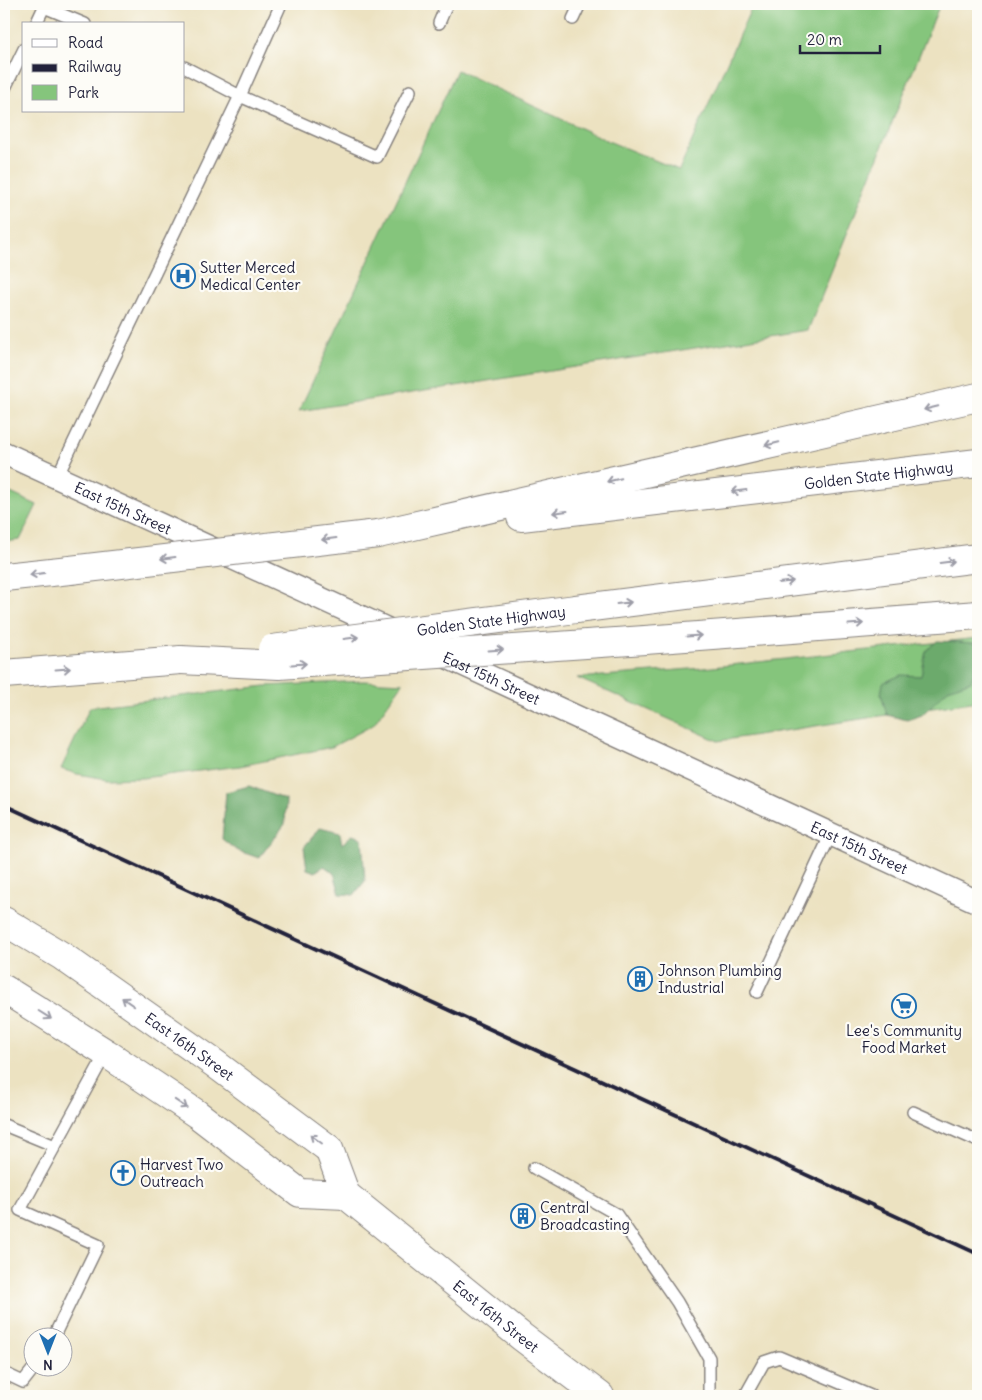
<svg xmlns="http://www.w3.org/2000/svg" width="982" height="1400" font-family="Delius,sans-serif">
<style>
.green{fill:#85c57c;stroke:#54745c}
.forest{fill:#6caa6c;stroke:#476654}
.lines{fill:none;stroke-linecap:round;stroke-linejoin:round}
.lane-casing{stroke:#87827e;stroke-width:14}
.street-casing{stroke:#87827e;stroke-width:25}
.primary-casing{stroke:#87827e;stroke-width:30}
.highway-casing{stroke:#87827e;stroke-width:30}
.lane{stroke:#fff;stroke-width:11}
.street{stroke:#fff;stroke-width:22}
.primary{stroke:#fff;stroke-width:28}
.highway{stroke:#fff;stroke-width:28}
.rail{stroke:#22223b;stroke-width:4}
.highway-bridge-casing{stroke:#87827e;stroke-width:30;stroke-linecap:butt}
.highway-bridge{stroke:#fff;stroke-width:28}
.oneway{stroke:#9c9ca7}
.labels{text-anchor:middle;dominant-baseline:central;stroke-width:4.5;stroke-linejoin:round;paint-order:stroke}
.poi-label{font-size:15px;fill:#22223b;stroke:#fdfcf7;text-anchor:start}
.street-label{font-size:15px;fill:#22223b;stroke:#fdfcf7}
</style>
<rect width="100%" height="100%" fill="#fdfcf7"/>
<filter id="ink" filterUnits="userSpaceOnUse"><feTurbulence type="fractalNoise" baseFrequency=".02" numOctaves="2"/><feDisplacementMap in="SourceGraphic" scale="10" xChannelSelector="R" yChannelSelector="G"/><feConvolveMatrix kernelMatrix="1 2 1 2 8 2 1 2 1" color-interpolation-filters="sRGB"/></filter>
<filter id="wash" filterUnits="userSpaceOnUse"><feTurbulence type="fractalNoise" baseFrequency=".0096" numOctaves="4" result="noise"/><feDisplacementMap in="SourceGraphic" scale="20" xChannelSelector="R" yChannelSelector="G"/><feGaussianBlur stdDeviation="1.12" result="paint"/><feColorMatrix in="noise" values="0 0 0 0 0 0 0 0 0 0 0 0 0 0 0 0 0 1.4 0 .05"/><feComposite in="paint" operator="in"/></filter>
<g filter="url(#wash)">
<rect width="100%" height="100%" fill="#ece2c1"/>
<g class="green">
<path d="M753 4H940L808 330 299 411 457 70 608 141 679 170Z"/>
<path d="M4 490 37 505 20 540 4 542Z"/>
<path d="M978 638V701L718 741 577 678 703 668Z"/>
<path d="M363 681 403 683 373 725 332 747 240 766 142 778 107 779 77 774 61 769 90 707 265 686Z"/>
</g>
<g class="forest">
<path d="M937 641 975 643C982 655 975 669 971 681L948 689 922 715 907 720 887 715 881 694 883 683 901 675 921 676 926 651Z"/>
<path d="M249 786 286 800 285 824 259 858 236 850 222 839 226 792Z"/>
<path d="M320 828 340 833 342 844 352 835 362 838 365 881 354 895 340 894 334 873 324 866 315 872 307 869 304 847Z"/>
</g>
</g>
<g filter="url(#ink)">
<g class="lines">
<defs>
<g id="lane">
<path d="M573 19 580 4"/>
<path d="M439 23 447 4"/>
<path d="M36 24 44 7 85 24"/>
<path d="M184 67 240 96 281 4"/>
<path d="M4 90 24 49"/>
<path d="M57 477 240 96 377 157 410 91"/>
<path d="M757 992 831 834"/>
<path d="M913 1112 978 1141"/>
<path d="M4 1125 55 1146"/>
<path d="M534 1168 616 1214 677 1302 709 1358V1396"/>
<path d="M53 1338 98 1245 20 1210 106 1053"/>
<path d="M4 1373 23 1382 34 1368"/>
<path d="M745 1396 764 1362 779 1357 871 1396"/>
</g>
<g id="street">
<path id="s1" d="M4 453 398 634"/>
<path id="s2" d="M438 653 978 902"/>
</g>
<g id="primary">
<path id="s3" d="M4 921 62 956 214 1063 329 1149 346 1195 522 1337 600 1396"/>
<path d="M4 989 106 1053 197 1114 300 1193 346 1195"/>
</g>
<g id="highway">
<path id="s4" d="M521 517 978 463"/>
<path d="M378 534 978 397"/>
<path d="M4 577 70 570"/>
<path d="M576 609 978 558"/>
<path d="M645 640 978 615"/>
<path d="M4 674 181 660"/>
</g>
</defs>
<use href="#lane" class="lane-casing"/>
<use href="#street" class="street-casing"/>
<use href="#primary" class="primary-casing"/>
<use href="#highway" class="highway-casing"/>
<use href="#lane" class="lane"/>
<use href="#street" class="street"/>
<use href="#primary" class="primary"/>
<use href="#highway" class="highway"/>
<path class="rail" d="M4 805 978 1254"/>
<defs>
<g id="highway-bridge">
<path d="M70 570 378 534"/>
<path id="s5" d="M272 649 576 609"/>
<path d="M181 660 279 665 645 640"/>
</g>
</defs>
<use href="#highway-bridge" class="highway-bridge-casing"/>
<use href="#highway-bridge" class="highway-bridge"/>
</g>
<defs><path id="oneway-shaft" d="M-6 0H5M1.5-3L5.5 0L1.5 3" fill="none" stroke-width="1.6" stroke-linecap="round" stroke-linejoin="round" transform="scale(1.25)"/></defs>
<g class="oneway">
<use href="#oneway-shaft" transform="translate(931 408) rotate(167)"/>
<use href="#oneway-shaft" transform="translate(772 444) rotate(167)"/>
<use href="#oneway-shaft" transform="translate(614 480) rotate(167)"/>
<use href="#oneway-shaft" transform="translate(739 491) rotate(173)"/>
<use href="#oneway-shaft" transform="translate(560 512) rotate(173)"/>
<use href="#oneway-shaft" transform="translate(329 539) rotate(173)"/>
<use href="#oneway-shaft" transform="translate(168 558) rotate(173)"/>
<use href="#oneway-shaft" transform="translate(947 562) rotate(-7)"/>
<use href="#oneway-shaft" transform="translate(37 574) rotate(173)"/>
<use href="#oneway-shaft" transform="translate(786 582) rotate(-7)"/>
<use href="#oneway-shaft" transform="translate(624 603) rotate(-7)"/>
<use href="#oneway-shaft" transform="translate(856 624) rotate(-4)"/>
<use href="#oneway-shaft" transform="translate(694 636) rotate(-4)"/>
<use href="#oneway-shaft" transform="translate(351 638) rotate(-7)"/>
<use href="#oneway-shaft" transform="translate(496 650) rotate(-4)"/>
<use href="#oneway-shaft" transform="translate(299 664) rotate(-4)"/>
<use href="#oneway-shaft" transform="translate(63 669) rotate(-4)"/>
<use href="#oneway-shaft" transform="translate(128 1002) rotate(-145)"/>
<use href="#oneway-shaft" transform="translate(45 1015) rotate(32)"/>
<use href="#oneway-shaft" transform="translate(181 1104) rotate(34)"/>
<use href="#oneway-shaft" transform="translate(316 1139) rotate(-143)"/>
</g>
</g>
<defs>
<symbol id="hospital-ring" viewBox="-11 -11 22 22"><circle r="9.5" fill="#fdfcf7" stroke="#1f6fb2" stroke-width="1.5"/><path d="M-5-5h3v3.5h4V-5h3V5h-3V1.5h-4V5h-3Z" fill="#1f6fb2"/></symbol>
<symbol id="building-ring" viewBox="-11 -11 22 22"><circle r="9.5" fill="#fdfcf7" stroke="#1f6fb2" stroke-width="1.5"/><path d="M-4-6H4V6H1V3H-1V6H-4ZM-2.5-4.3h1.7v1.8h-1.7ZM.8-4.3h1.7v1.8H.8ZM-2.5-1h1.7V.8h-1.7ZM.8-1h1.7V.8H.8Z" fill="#1f6fb2"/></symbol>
<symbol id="supermarket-ring" viewBox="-11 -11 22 22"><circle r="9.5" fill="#fdfcf7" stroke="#1f6fb2" stroke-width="1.5"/><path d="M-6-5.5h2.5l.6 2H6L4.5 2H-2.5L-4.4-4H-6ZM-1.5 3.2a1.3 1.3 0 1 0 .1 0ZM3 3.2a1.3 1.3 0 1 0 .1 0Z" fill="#1f6fb2"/></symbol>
<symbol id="church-ring" viewBox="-11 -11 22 22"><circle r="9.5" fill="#fdfcf7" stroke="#1f6fb2" stroke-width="1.5"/><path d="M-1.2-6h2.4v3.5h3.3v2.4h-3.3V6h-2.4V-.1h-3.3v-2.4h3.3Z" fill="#1f6fb2"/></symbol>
</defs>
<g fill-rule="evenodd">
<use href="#hospital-ring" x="169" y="262" width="28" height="28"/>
<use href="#building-ring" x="626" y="965" width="28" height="28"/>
<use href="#supermarket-ring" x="890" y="992" width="28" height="28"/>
<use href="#church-ring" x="109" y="1159" width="28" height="28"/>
<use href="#building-ring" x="509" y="1202" width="28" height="28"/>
</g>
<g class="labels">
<g class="poi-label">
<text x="200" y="267">Sutter Merced<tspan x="200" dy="17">Medical Center</tspan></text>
<text x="658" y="970">Johnson Plumbing<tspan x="658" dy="17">Industrial</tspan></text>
<text x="904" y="1030" text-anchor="middle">Lee's Community<tspan x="904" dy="17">Food Market</tspan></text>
<text x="140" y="1164">Harvest Two<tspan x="140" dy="17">Outreach</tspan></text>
<text x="540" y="1207">Central<tspan x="540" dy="17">Broadcasting</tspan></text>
</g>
<g class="street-label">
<text stroke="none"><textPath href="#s4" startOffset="360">Golden State Highway</textPath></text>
<text stroke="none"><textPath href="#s1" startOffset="131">East 15th Street</textPath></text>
<text stroke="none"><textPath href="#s5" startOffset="221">Golden State Highway</textPath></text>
<text stroke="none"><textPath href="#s2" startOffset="59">East 15th Street</textPath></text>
<text stroke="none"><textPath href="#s2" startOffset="464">East 15th Street</textPath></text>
<text stroke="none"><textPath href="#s3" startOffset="224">East 16th Street</textPath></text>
<text stroke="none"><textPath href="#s3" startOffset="639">East 16th Street</textPath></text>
</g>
</g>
<rect width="982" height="1400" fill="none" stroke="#fdfcf7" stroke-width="20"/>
<rect x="22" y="22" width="162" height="90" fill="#fdfcf7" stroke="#a5a5ac"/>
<rect x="32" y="39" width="25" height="8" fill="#ffffff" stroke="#a5a5ac"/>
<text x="68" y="48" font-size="15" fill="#22223b">Road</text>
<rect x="32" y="64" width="25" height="8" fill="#22223b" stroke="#a5a5ac"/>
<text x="68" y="72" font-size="15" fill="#22223b">Railway</text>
<rect x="32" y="85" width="25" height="15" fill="#85c57c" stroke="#a5a5ac"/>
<text x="68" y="98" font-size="15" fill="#22223b">Park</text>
<g transform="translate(48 1352) rotate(180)"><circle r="24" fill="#fdfcf7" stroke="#a5a5ac"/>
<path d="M0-4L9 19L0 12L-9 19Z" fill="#1f6fb2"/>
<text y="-8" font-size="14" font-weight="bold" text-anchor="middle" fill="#22223b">N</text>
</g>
<path d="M800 45v8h80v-8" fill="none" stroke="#22223b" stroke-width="2.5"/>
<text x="807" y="45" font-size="15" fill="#22223b" stroke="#fdfcf7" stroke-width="4" paint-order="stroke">20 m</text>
</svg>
